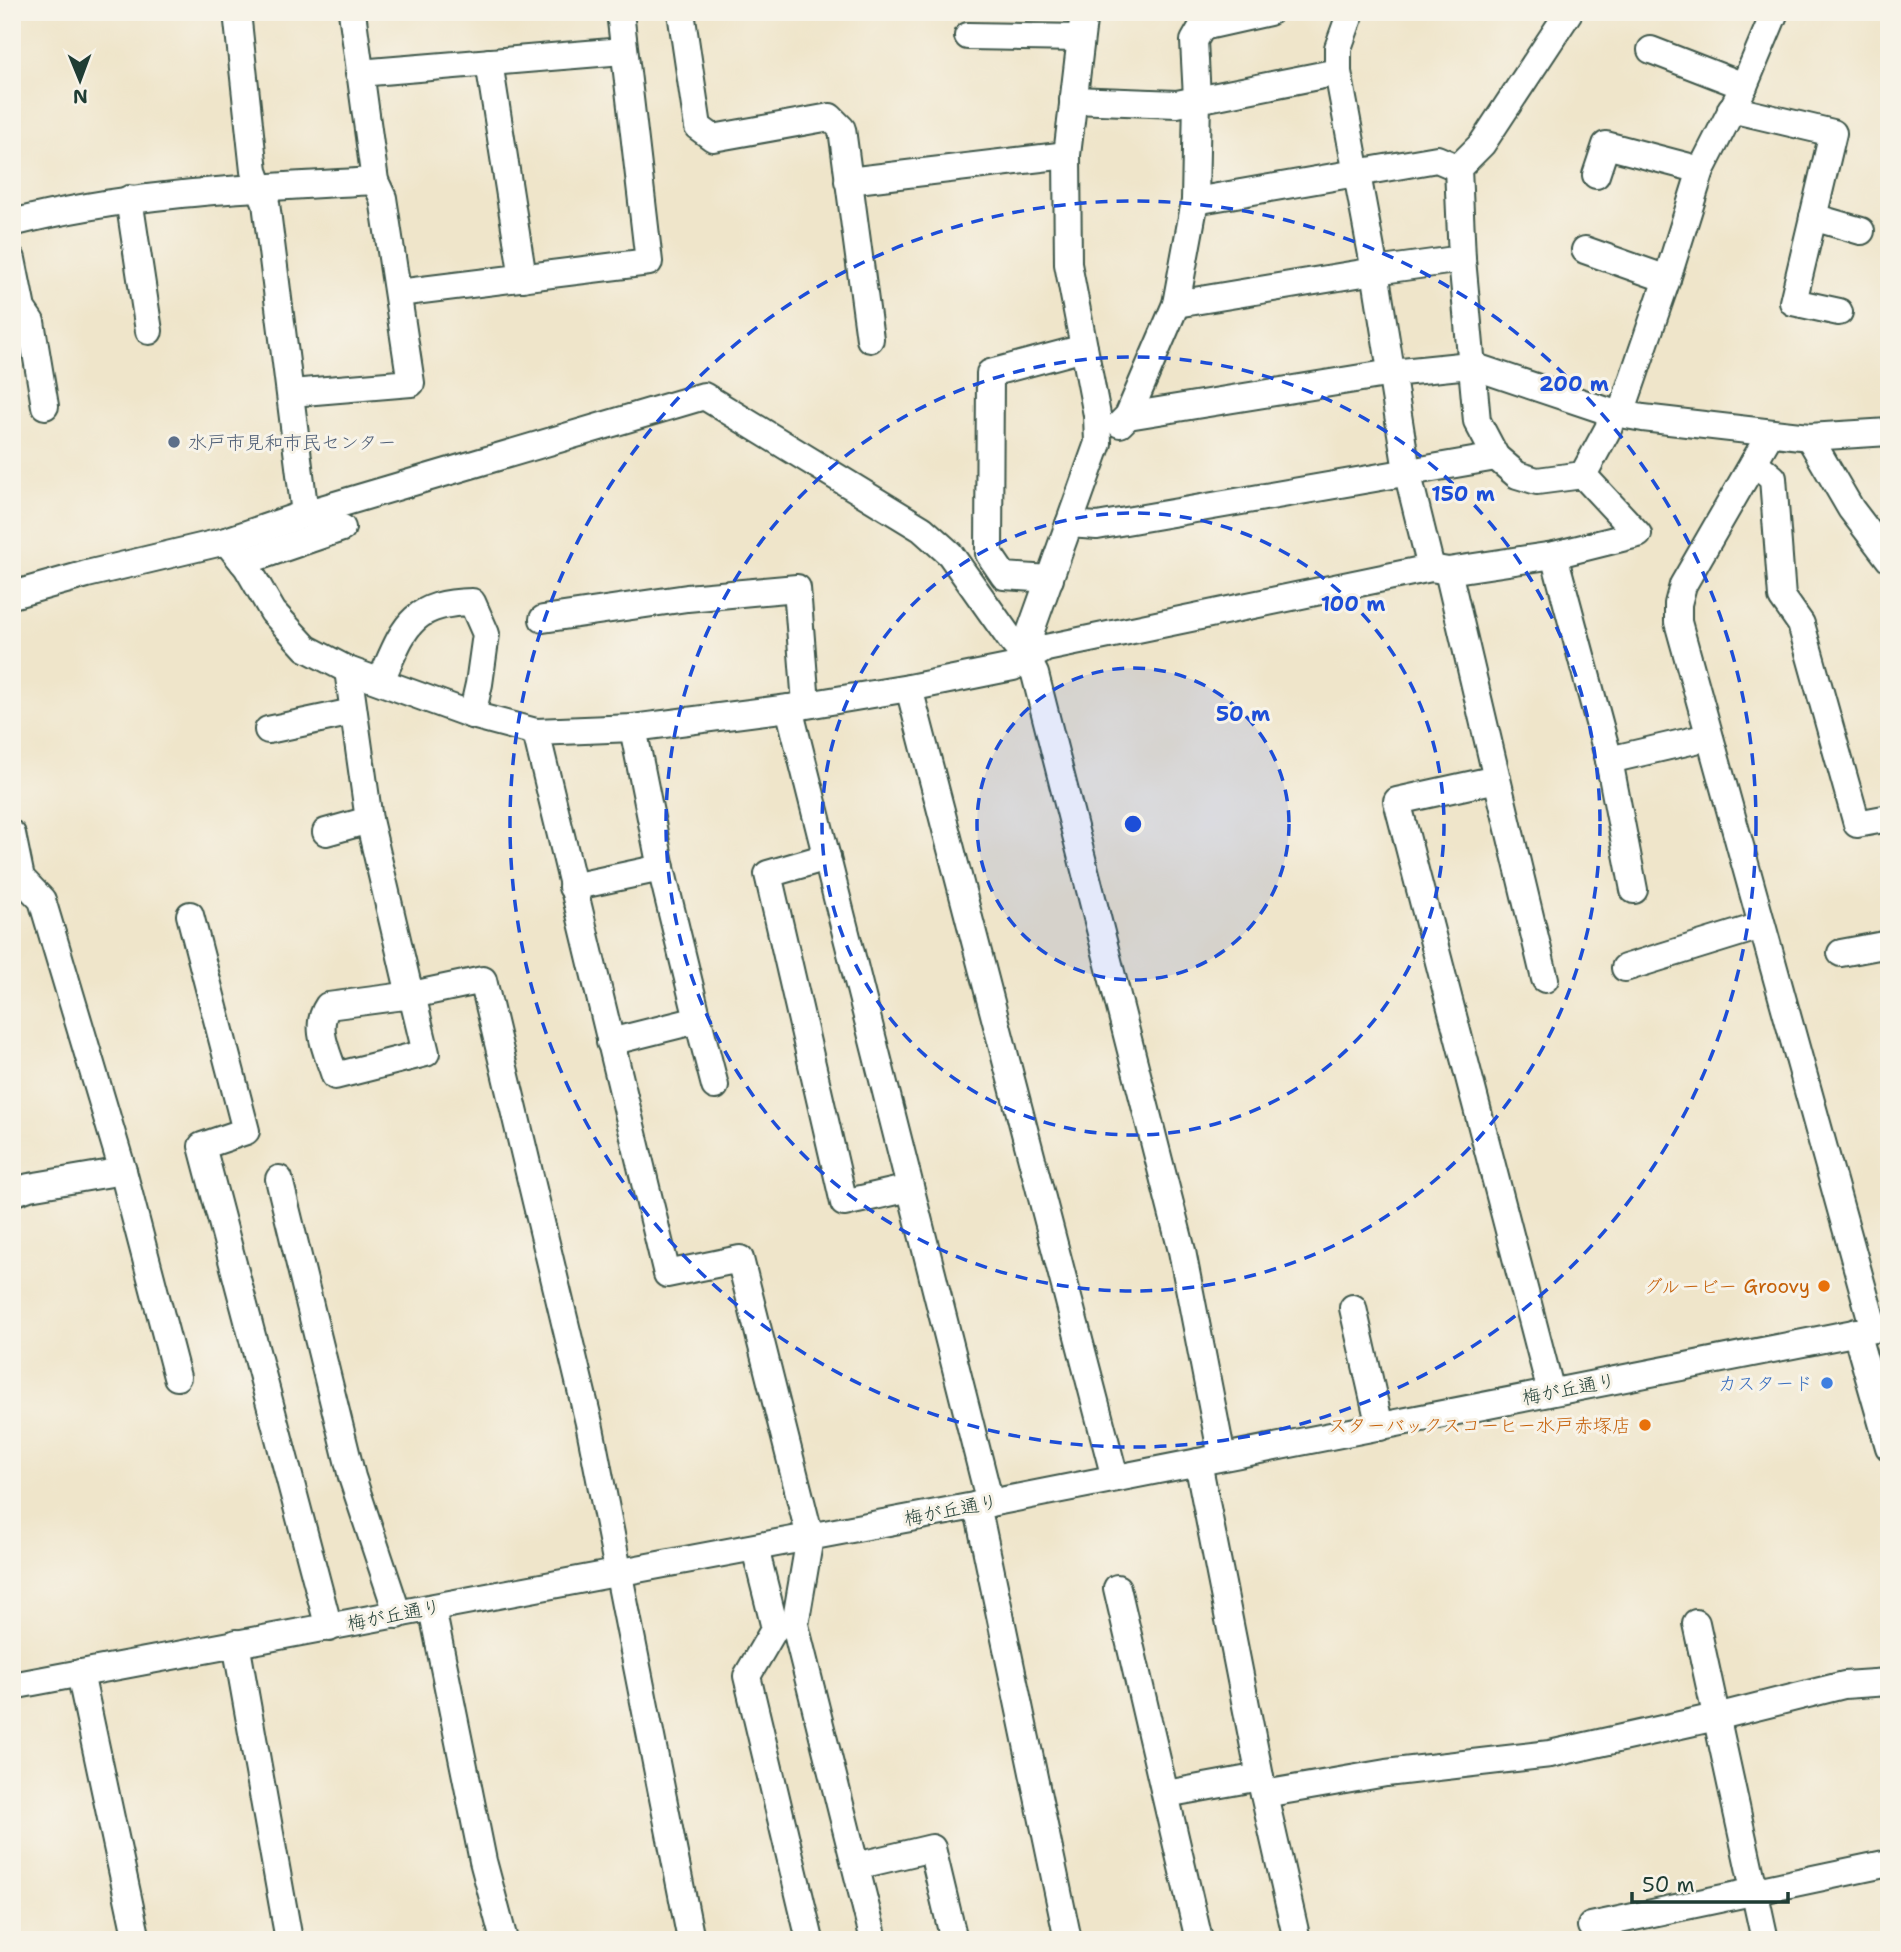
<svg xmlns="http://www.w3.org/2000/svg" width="1901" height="1952" font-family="'Shantell Sans','Klee One',sans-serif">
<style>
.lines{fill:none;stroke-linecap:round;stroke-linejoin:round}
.minor-casing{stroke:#3e564a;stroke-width:30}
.minor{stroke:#fff;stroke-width:26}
.ring{fill:none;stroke:#1d4ed8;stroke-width:3.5;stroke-dasharray:12 9}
.service-dot{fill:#5c6f8a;stroke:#f7f3e8;stroke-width:2.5}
.food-dot{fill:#e8710a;stroke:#f7f3e8;stroke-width:2.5}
.shop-dot{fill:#3f7fe0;stroke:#f7f3e8;stroke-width:2.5}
.labels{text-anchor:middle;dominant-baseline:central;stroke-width:6;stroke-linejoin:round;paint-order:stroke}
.service-label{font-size:19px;fill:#4e5e75;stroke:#f7f3e8;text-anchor:start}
.food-label{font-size:19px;fill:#c56008;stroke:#f7f3e8;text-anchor:end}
.shop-label{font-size:19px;fill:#366cbe;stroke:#f7f3e8;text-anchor:end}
.street-label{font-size:19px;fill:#1f3d34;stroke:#f7f3e8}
.centre{fill:#1d4ed8;stroke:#f7f3e8;stroke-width:3.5}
.ring-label{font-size:21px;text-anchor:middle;font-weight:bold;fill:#1d4ed8;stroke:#f7f3e8;stroke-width:6;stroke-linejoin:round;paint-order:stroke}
</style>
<rect width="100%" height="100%" fill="#f7f3e8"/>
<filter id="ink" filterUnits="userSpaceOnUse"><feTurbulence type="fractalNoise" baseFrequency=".0143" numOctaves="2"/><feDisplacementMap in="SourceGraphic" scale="14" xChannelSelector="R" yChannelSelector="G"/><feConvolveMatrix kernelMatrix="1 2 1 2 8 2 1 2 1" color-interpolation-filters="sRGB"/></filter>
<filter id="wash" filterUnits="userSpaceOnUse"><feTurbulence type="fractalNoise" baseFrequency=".00686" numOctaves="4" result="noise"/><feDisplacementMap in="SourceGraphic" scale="28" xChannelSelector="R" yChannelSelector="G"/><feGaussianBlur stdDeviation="1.57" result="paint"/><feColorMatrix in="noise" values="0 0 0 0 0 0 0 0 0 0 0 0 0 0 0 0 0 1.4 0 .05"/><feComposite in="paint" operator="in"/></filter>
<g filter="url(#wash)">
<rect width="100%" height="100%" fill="#efe5ca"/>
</g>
<g filter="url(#ink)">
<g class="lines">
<defs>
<g id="minor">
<path d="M237 12 254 171 266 203 305 514"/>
<path d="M681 12 698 127 713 138 830 117 842 129 870 339"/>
<path d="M1351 12 1338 48V72L1375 271 1407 471 1431 568"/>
<path d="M1569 12 1482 144 1458 168 1462 259 1477 421 1496 457 1517 475 1537 481 1583 475 1609 427 1610 412"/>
<path d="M968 36 1080 38"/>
<path d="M1651 50 1744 86"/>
<path d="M489 62 523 278"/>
<path d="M359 73 623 51"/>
<path d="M1073 100 1177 104 1338 72"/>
<path d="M1731 109 1833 133 1793 302 1839 312"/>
<path d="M1596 175 1606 145 1701 170"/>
<path d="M848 181 1067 155"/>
<path d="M129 199 149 331"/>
<path d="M1195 201 1437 159 1458 168"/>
<path d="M1813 217 1861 231"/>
<path d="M12 223C131 192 253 188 375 181"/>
<path d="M1585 250 1667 279"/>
<path d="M12 259 22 309 31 322 45 406"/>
<path d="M398 293 649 262 620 12"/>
<path d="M1176 304 1375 271 1462 259"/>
<path d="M291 393 411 383 383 198 375 181 352 12"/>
<path d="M1621 413 1667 279 1701 170 1744 86 1775 12"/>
<path d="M1128 416 1392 373 1470 365 1610 412 1643 418 1809 437 1889 432"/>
<path d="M1120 424 1128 416 1176 304 1195 201 1197 98 1194 41 1202 27 1269 12"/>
<path d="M1770 434 1683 585 1678 604V622L1874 1329"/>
<path d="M1809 437 1851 509 1889 559"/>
<path d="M1754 462 1773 478 1782 597 1801 624 1857 824 1889 818"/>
<path d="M1069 524 1097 526 1496 457"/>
<path d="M226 541 247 567 273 612 306 648 348 670 472 715 536 732 633 728 789 708 909 688 1013 667 1046 648 1431 568 1448 571 1554 555 1638 534 1583 475"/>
<path d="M1554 555 1609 760 1708 737"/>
<path d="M243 562 342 528"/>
<path d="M1448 571 1497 779 1397 801 1551 1392"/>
<path d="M1050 579 1004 576 989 554 990 373 1084 348"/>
<path d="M12 595 87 574 226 541 305 514 704 396 922 529 950 554 1011 640 1028 660 1035 674 1182 1251 1222 1457"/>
<path d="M543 619 687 598 797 588 806 704"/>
<path d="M1028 660 1030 633 1098 443 1097 415 1068 264 1067 155 1084 12"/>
<path d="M348 670 369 820 407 982 412 995 483 980 589 1423 691 1940"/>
<path d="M381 680C404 629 409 603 472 602L486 634 479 684 472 715"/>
<path d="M909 688 1115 1478"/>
<path d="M789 708 990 1503"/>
<path d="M268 730 353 712"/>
<path d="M536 732 667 1274 740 1259 810 1537 795 1625 874 1940"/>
<path d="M1609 760 1634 890"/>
<path d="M1497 779 1545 979"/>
<path d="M326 832 369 820"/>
<path d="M12 834 21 878 42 900 123 1171"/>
<path d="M827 857 768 874 844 1203 910 1188"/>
<path d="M572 887 661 868"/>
<path d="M190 915 246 1131 202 1146 329 1628"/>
<path d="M1841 953 1889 944"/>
<path d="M1625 968 1761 926"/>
<path d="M412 995 426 1053 335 1076C328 1053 313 1028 328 1006Z"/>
<path d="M698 1020 715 1086"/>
<path d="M610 1042 698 1020 661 868 633 728"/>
<path d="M279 1179 352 1477 398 1615"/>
<path d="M12 1193 29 1187 123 1171 177 1377"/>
<path d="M1353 1308 1380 1427"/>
<path d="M1856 1332 1889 1447"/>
<path d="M1198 1462 1260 1777 1297 1940"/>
<path d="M977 1505 1068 1940"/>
<path d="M755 1548 775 1628 747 1676 810 1940"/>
<path d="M1117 1588 1199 1940"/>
<path d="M432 1608 483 1861 504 1940"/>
<path d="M1696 1623 1765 1940"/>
<path d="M236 1643 289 1940"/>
<path d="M80 1673 137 1940"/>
<path d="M12 1686 990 1503 1889 1326"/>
<path d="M1166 1794 1260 1777"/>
<path d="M1264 1794 1386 1773 1550 1754 1716 1717 1844 1685 1889 1682"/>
<path d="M856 1866 932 1848 954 1940"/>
<path d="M1591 1926 1889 1863"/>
</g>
</defs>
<use href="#minor" class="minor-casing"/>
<use href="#minor" class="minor"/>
</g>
</g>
<circle cx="1133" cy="824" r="156" fill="#1d4ed8" fill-opacity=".12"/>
<g class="ring">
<circle cx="1133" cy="824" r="156"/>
<circle cx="1133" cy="824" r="311"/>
<circle cx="1133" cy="824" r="467"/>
<circle cx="1133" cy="824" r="623"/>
</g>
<circle class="service-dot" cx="174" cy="442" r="7"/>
<g class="food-dot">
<circle cx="1824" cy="1286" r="7"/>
<circle cx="1645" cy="1425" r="7"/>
</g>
<circle class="shop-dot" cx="1827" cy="1383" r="7"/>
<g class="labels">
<g class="service-label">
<text x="188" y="442">水戸市見和市民センター</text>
</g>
<g class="food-label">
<text x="1810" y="1286">グルービー Groovy</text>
<text x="1631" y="1425">スターバックスコーヒー水戸赤塚店</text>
</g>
<g class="shop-label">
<text x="1813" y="1383">カスタード</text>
</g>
<g class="street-label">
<text transform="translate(1569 1389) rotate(-11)">梅が丘通り</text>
<text transform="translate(951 1510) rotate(-11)">梅が丘通り</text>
<text transform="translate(394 1615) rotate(-11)">梅が丘通り</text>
</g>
</g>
<circle cx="1133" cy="824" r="10" class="centre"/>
<g class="ring-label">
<text x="1574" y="391">200 m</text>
<text x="1463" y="501">150 m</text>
<text x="1353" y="611">100 m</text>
<text x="1243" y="721">50 m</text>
</g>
<rect width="1901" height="1952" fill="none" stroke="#f7f3e8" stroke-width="42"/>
<g transform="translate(80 80) rotate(179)" stroke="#f7f3e8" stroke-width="5" paint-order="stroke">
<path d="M0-5L12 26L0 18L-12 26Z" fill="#1f3d34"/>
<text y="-10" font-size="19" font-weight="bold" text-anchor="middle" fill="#1f3d34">N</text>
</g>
<path d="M1632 1892v10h156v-10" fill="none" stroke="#1f3d34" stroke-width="3.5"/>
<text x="1642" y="1892" font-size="21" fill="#1f3d34" stroke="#f7f3e8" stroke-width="5" paint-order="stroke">50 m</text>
</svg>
